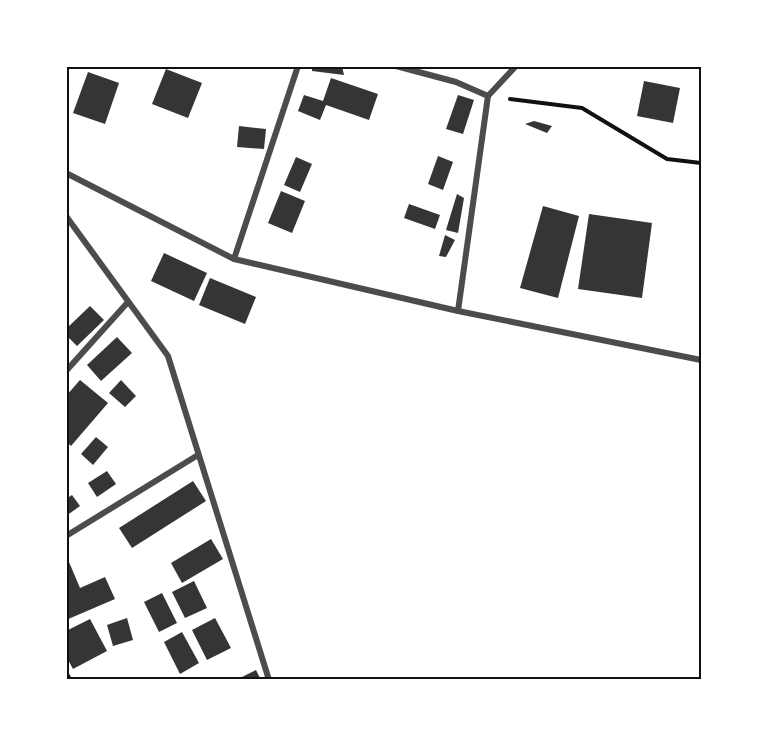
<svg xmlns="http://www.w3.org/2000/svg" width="767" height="746" font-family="Bitter,serif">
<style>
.building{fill:#353535}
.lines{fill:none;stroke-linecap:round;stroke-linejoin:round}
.path{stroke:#111;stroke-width:4}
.minor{stroke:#4c4c4c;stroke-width:6}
.neatline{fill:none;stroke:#111;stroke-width:2}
</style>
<rect width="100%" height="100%" fill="#fff"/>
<g class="building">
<path d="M312 66H342L344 75 312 71Z"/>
<path d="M166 69 202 83 188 118 152 104Z"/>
<path d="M88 72 119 83 105 124 73 113Z"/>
<path d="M331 78 378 94 369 120 326 105 320 120 298 111 304 95 323 101Z"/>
<path d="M644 81 680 88 673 123 637 116Z"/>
<path d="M458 95 474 100 463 134 446 129Z"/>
<path d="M534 121 552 126 547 133 525 124Z"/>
<path d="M239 126 266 129 264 149 237 147Z"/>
<path d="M438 156 453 162 443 190 428 184Z"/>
<path d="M296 157 312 164 300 192 284 185Z"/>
<path d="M281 191 305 201 292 233 268 223Z"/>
<path d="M457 194 464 198 458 233 446 230Z"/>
<path d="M409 204 440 215 435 229 404 218Z"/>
<path d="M543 206 579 216 558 298 520 288Z"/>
<path d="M589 214 652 223 642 298 578 289Z"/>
<path d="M445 235 455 240 446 257 439 256Z"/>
<path d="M164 253 207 273 194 301 151 281Z"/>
<path d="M210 278 256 297 245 324 199 305Z"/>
<path d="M90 306 104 320 77 346 66 335V329Z"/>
<path d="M117 337 132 353 101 381 87 365Z"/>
<path d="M80 380 108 403 71 446 66 441V396Z"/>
<path d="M121 380 136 396 125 407 109 393Z"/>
<path d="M96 437 108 447 93 465 81 454Z"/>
<path d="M107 471 116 484 97 497 88 483Z"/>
<path d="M193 481 206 501 132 548 119 528Z"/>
<path d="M72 495 80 506 66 516V499Z"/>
<path d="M211 539 223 559 182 583 171 563Z"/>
<path d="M69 562 80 588 105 577 115 599 66 620V563Z"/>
<path d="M194 581 207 608 185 618 172 592Z"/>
<path d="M162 593 177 623 159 632 144 602Z"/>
<path d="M127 618 133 640 113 646 107 625Z"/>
<path d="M215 618 231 648 207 660 192 630Z"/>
<path d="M90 619 107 651 73 669 66 656V631Z"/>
<path d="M182 632 199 663 180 674 164 642Z"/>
<path d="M256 670 261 680H236Z"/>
</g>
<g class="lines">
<g class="path">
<path d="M510 99 582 108 667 159 701 163"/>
<path d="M66 672 70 680"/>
</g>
<g class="minor">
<path d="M396 66 456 82 488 96"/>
<path d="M66 173 234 259 458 311 701 360"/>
<path d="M66 216 168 356 269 680"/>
<path d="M234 259 298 66"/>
<path d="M458 311 488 96 516 66"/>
<path d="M66 371 128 302"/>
<path d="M66 536 198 455"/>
</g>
</g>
<rect width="767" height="746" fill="none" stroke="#ffffff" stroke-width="135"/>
<rect x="68" y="68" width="632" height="610" class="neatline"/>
</svg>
